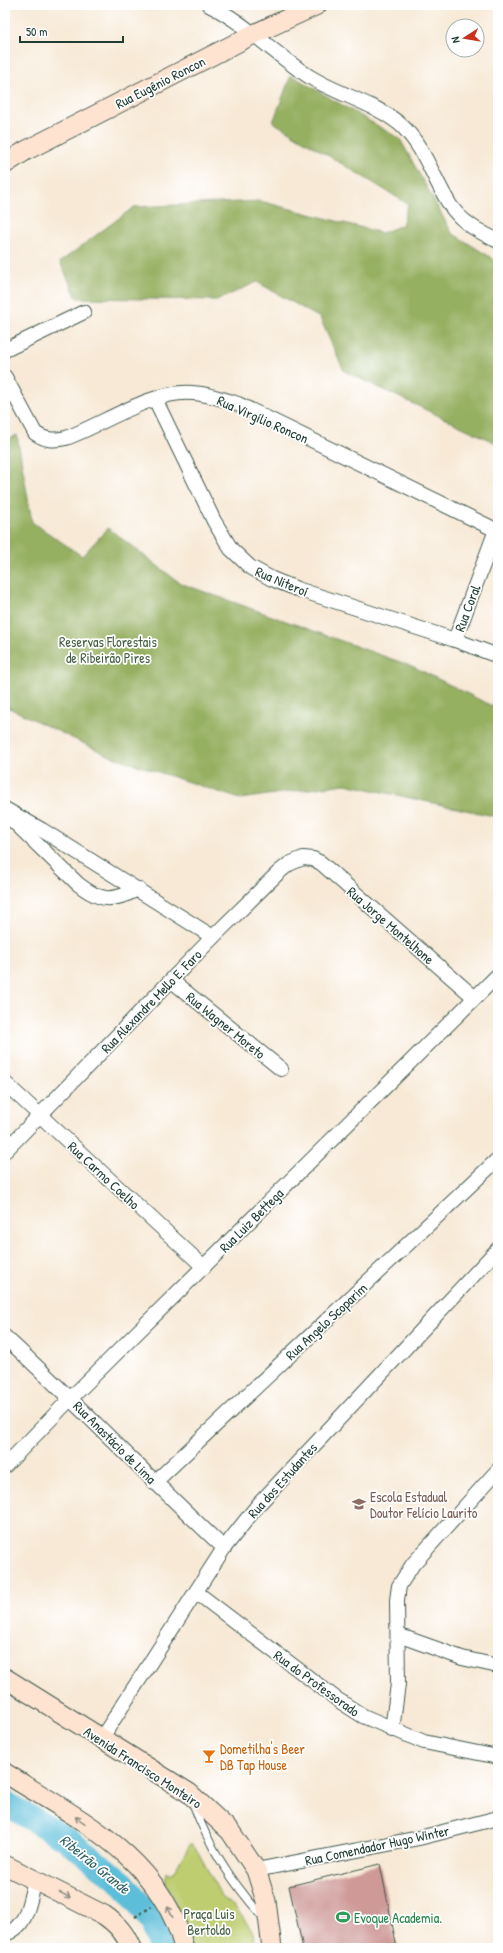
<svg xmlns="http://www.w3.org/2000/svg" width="503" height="1953" font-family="'Patrick Hand',sans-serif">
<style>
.green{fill:#bdcd70;stroke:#6e8552}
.forest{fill:#96b062;stroke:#5a764b}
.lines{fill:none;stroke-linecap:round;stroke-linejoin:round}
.river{stroke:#5bbed9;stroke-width:25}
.building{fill:#ce9997}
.lane-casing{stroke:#3f574c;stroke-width:9}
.street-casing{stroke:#3f574c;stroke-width:16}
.secondary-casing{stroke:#3f574c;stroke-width:21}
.path{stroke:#3f574c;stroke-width:2.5;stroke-dasharray:3 3;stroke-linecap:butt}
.lane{stroke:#fff;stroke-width:7}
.street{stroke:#fff;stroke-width:14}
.secondary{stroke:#fee3d1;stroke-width:19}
.oneway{stroke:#8e9082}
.labels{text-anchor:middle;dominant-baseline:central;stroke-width:3.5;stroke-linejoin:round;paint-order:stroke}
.street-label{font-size:14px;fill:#1f3d34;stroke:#fff}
.park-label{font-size:14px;fill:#466143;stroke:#fff}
.education-label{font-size:14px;fill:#785e54;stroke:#fff;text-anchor:start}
.food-label{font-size:14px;fill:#c56008;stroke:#fff;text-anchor:start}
.leisure-label{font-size:14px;fill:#27864d;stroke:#fff;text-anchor:start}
.water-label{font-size:15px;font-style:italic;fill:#316466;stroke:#fff}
</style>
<rect width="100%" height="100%" fill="#fff"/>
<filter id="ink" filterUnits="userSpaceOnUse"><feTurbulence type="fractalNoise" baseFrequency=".025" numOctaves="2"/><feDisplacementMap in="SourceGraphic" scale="8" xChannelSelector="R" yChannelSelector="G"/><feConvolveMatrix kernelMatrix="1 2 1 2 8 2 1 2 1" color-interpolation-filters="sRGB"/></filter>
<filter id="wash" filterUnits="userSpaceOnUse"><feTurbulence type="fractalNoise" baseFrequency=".012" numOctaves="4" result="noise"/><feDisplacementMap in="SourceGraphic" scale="16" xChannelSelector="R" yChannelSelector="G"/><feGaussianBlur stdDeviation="0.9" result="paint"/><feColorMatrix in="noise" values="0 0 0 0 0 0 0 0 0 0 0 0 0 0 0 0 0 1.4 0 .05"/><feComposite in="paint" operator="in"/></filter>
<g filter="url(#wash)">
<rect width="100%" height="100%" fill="#f7e9d6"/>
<path class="green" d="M191 1843 198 1852 222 1897 236 1908 253 1932 255 1948H189L175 1902 165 1881 167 1872 171 1875 174 1871Z"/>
<g class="forest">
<path d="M291 75 400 139 452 233 498 262V444L344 371 320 318 257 282 218 300 77 298 60 262 134 207 260 201 382 233 402 225 408 204 273 122Z"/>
<path d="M17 435 32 522 82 556 108 528 180 583 414 667 498 709V817L345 784 240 799 110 756 5 706V441Z"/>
</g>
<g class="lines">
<path class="river" d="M5 1803 66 1839 124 1884 153 1922 160 1948"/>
</g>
<g id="blocks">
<path class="building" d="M380 1864 397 1948H303L289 1886Z"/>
</g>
</g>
<g filter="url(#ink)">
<use href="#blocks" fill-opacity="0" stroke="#3f574c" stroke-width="1"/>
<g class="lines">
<defs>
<path id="lane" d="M193 1804C209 1847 233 1884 263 1917"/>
<g id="street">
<path d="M209 5C246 23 275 55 310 77 339 95 375 103 401 125 424 146 434 180 450 205 462 223 480 232 498 241"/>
<path d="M5 350 84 312"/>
<path d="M5 377 35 433C45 440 53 441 66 438 102 425 154 389 193 393 208 394 223 399 238 404L498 531"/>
<path d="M155 399 214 521 231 549 250 567 272 579 297 589 455 640 498 656"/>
<path d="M455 640 496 530"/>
<path d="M5 809 42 830 213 937"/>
<path d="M7 815 78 884C101 902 112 902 138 889"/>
<path d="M172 981 281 1069"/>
<path d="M5 1083 204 1267"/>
<path d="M5 1151 213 937 279 872 289 864 303 858 313 859 321 863 475 998"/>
<path d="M5 1337C80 1406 150 1479 224 1548"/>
<path d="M5 1466 71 1398 498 975"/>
<path d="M154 1483 498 1159"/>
<path d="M196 1592 338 1700 363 1716 424 1742 498 1757"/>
<path d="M398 1635 462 1658 498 1666"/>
<path d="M392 1730 398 1684 397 1600 399 1586 413 1564 498 1470"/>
<path d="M101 1739 224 1548 258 1505 498 1249"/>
<path d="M256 1870 419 1838 498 1818"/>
<path d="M5 1934C28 1927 29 1901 35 1880"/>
</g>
<g id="secondary">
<path d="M5 164 25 151 252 35 317 5"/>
<path d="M5 1678 189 1793 230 1831 256 1870 266 1901 272 1948"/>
<path d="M5 1773C78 1819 161 1857 184 1948"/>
<path d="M5 1865 104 1915C117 1924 125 1933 131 1948"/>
</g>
</defs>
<use href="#lane" class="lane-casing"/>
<use href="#street" class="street-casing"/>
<use href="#secondary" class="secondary-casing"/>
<path class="path" d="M135 1917 151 1907"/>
<use href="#lane" class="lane"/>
<use href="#street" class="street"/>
<use href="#secondary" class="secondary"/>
</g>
<defs><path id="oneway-shaft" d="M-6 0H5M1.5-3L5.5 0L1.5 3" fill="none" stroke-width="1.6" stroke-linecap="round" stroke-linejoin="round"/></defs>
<g class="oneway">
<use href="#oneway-shaft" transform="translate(80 1820) rotate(-146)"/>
<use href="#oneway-shaft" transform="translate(65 1895) rotate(26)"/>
<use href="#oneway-shaft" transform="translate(170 1912) rotate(-116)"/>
</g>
</g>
<defs>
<symbol id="school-bare" viewBox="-9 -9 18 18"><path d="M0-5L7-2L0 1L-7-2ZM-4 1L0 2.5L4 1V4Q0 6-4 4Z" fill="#8d6e63" stroke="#fff" stroke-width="2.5" paint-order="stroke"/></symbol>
<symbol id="bar-bare" viewBox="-9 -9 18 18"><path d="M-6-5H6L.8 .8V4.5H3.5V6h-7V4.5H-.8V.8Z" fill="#e8710a" stroke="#fff" stroke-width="2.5" paint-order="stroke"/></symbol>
<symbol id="stadium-bare" viewBox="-9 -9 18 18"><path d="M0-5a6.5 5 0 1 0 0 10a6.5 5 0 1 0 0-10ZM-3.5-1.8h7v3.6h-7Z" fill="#2e9e5b" stroke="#fff" stroke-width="2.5" paint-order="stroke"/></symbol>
</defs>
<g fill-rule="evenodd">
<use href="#school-bare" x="349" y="1494" width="20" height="20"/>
<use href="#bar-bare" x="199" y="1746" width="20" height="20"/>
<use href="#stadium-bare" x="333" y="1907" width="20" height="20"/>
</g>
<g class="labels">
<g class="street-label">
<text transform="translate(160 82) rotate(-27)">Rua Eugênio Roncon</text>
<text transform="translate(263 419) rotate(24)">Rua Virgílio Roncon</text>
<text transform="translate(282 581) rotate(23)">Rua Niteroí</text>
<text transform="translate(467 608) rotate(-69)">Rua Coral</text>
<text transform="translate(391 925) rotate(41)">Rua Jorge Montelhone</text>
<text transform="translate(151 1001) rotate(-46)">Rua Alexandre Mello E. Faro</text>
<text transform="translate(226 1025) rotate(39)">Rua Wagner Moreto</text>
<text transform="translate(104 1175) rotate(43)">Rua Carmo Coelho</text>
<text transform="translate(251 1220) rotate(-45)">Rua Luiz Bettega</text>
<text transform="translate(326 1321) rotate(-43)">Rua Angelo Scoparim</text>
<text transform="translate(115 1442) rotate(45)">Rua Anastácio de Lima</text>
<text transform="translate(282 1480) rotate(-48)">Rua dos Estudantes</text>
<text transform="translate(317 1683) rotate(36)">Rua do Professorado</text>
<text transform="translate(143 1767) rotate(33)">Avenida Francisco Monteiro</text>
<text transform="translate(377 1845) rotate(-12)">Rua Comendador Hugo Winter</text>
</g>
<g class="park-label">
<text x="108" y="641">Reservas Florestais<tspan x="108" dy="16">de Ribeirão Pires</tspan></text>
<text x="209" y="1913">Praça Luis<tspan x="209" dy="16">Bertoldo</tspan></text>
</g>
<g class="education-label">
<text x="370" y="1496">Escola Estadual<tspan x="370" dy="16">Doutor Felício Laurito</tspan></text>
</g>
<g class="food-label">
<text x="220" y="1748">Dometilha's Beer<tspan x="220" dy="16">DB Tap House</tspan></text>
</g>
<g class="leisure-label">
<text x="354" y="1917">Evoque Academia.</text>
</g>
<g class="water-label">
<text transform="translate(95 1864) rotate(39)">Ribeirão Grande</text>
</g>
</g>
<rect width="503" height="1953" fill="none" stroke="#fff" stroke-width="20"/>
<g transform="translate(465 38) rotate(258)"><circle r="19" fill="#ffffff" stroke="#a5b1ae"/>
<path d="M0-3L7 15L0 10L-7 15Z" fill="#c8321e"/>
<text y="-6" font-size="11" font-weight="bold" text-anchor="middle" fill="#1f3d34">N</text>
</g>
<path d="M20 36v6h103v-6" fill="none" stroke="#1f3d34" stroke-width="2"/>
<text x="26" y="36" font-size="12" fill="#1f3d34" stroke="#ffffff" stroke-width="3" paint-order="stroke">50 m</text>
</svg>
